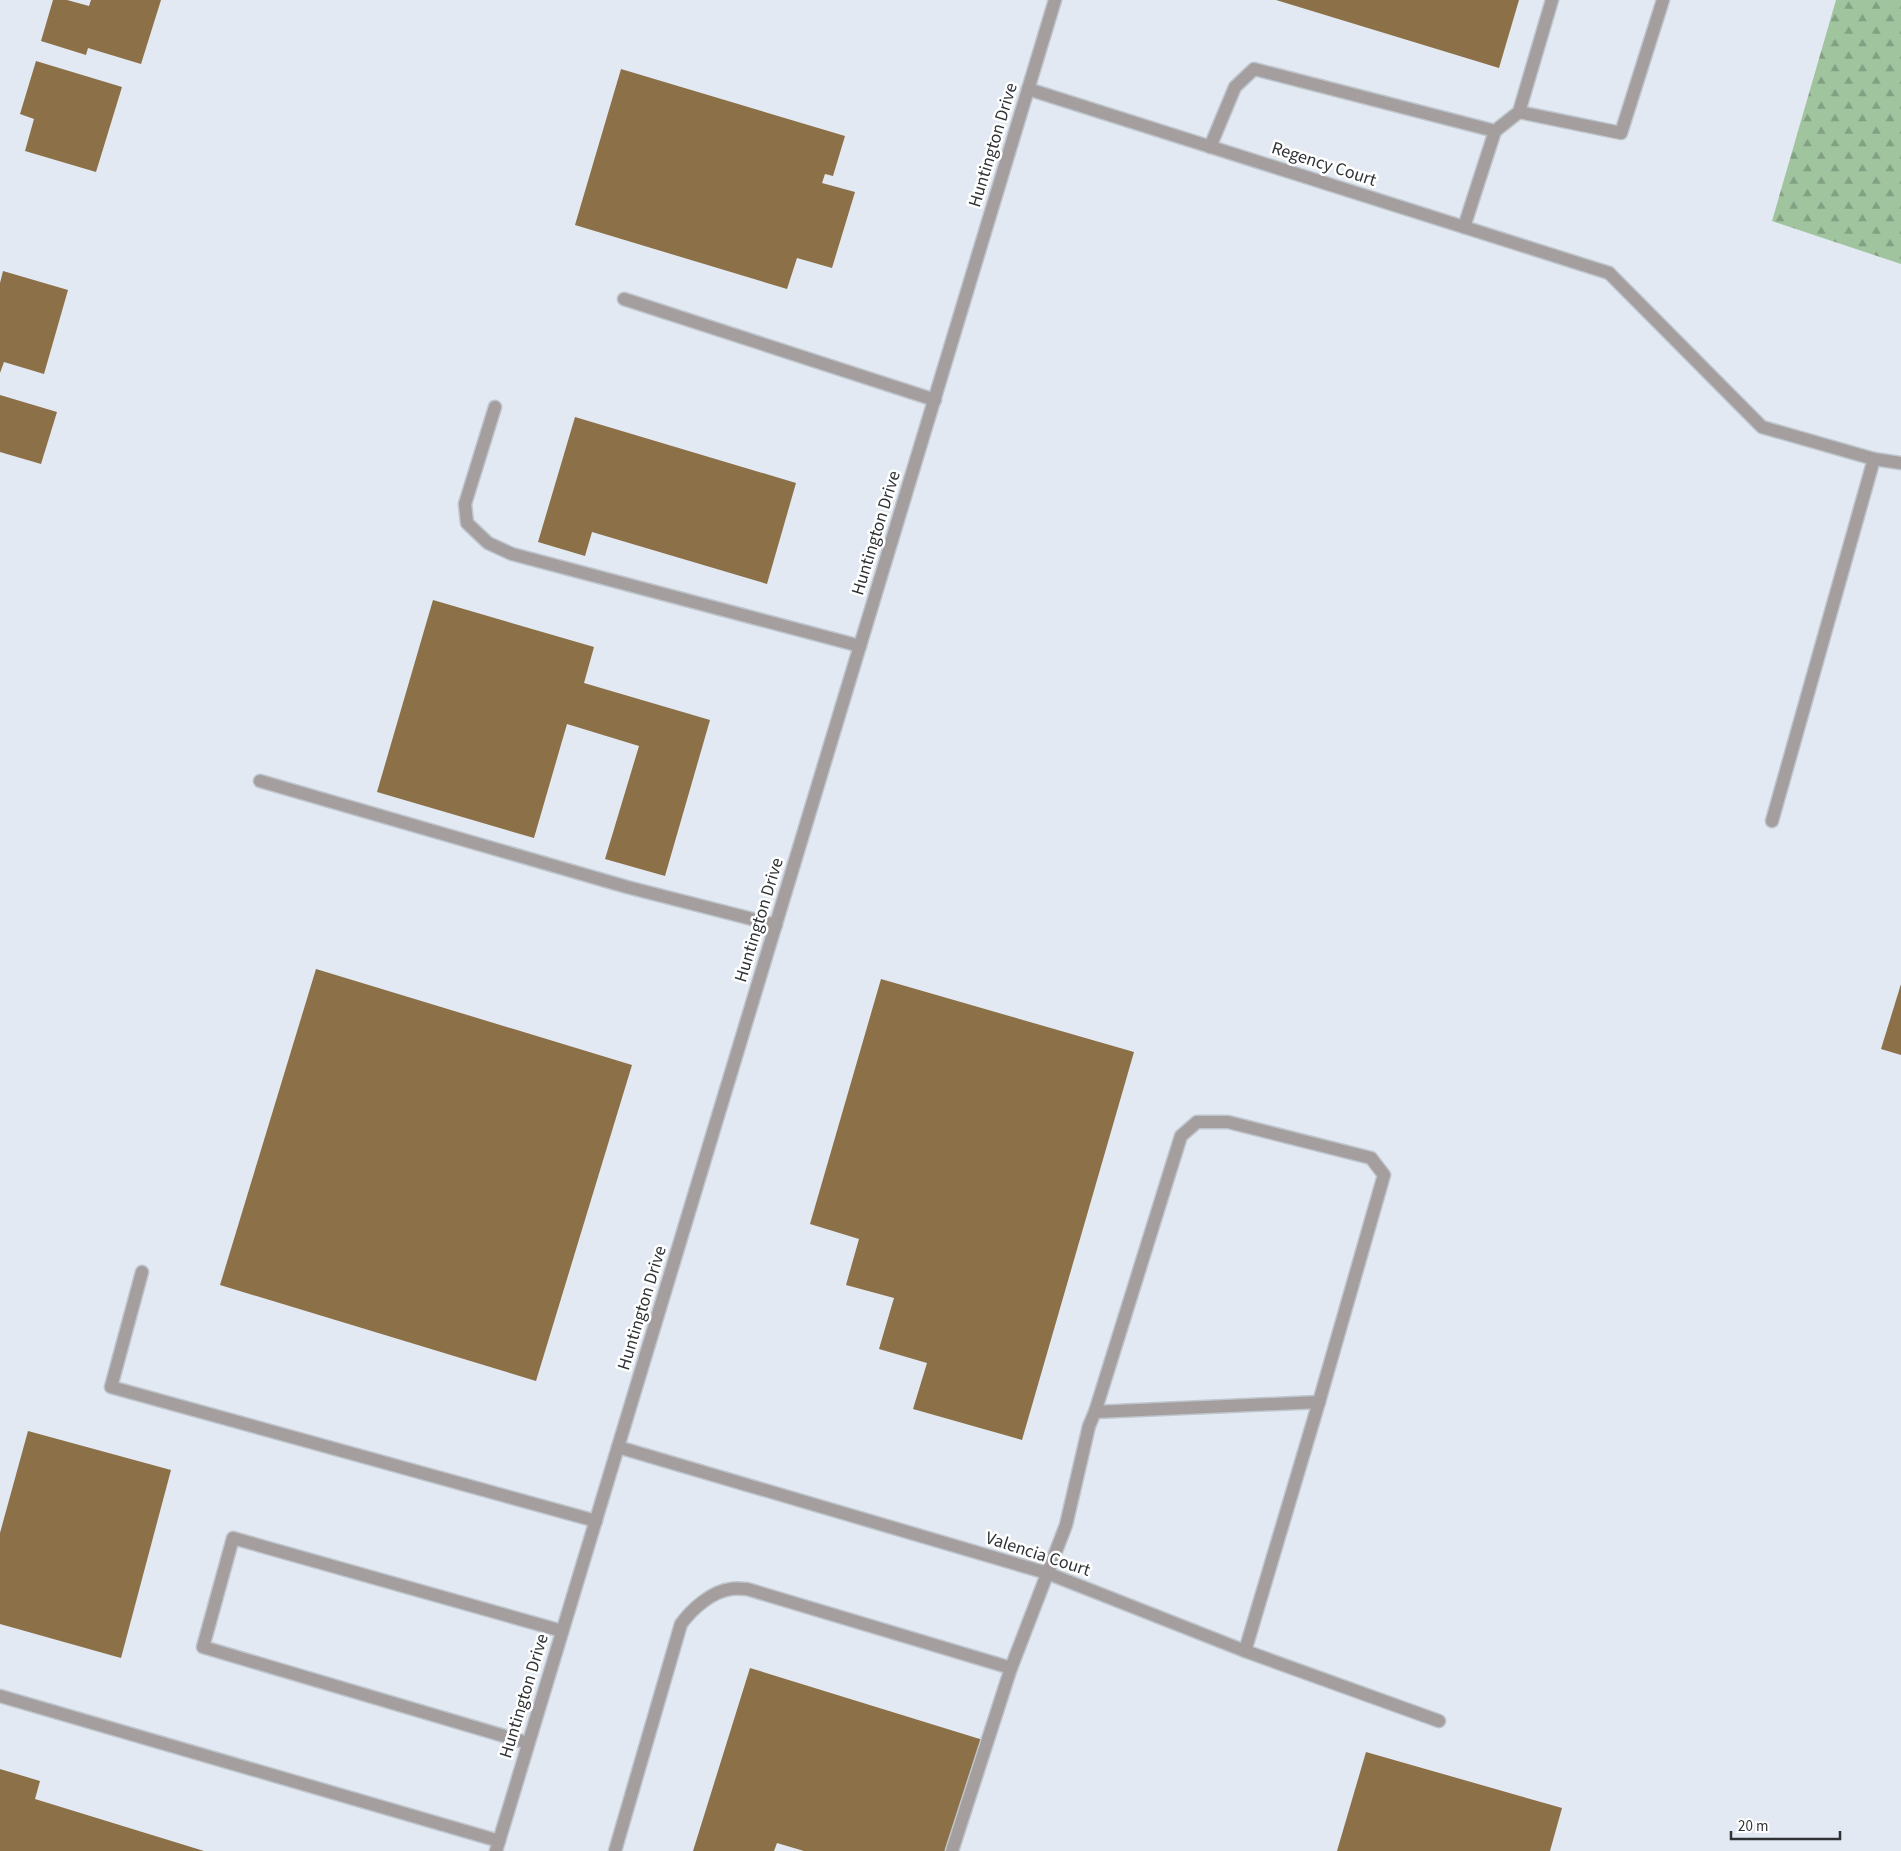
<svg xmlns="http://www.w3.org/2000/svg" width="1901" height="1851" font-family="'Source Sans 3',sans-serif">
<style>
.forest{fill:url(#forest-firs)}
.building{fill:#8c7048}
.lines{fill:none;stroke-linecap:round;stroke-linejoin:round}
.service-casing{stroke:#bec5cc;stroke-width:15}
.minor-casing{stroke:#bec5cc;stroke-width:15}
.service{stroke:#a49e9e;stroke-width:12}
.minor{stroke:#a49e9e;stroke-width:12}
.labels{text-anchor:middle;dominant-baseline:central;stroke-width:5;stroke-linejoin:round;paint-order:stroke}
.street-label{font-size:18px;fill:#303336;stroke:#fff}
</style>
<defs>
<pattern id="forest-firs" width="22" height="20" patternUnits="userSpaceOnUse" patternTransform="scale(1.25)"><rect width="22" height="20" fill="#9fc49e"/><path d="M5 1l3.5 6h-7zM16 11l3.5 6h-7z" fill="#82a082"/></pattern>
</defs>
<rect width="100%" height="100%" fill="#e2e9f2"/>
<path class="forest" d="M1836 0H1901V264L1772 221Z"/>
<g class="building">
<path d="M53 0H67L89 6 91 0H161L141 64 88 48 86 55 41 41Z"/>
<path d="M1276 0H1519L1499 68Z"/>
<path d="M36 61 122 87 96 172 25 151 34 119 20 114Z"/>
<path d="M621 69 845 136 833 176 825 174 822 183 855 192 832 268 797 258 787 289 575 225Z"/>
<path d="M3 271 68 290 44 374 4 362 0 373V283Z"/>
<path d="M0 395 57 412 41 464 0 452Z"/>
<path d="M575 417 796 483 767 584 592 532 585 556 538 542Z"/>
<path d="M433 600 594 647 584 683 710 720 665 876 605 859 639 746 567 724 534 838 377 792Z"/>
<path d="M316 969 632 1065 536 1381 220 1285Z"/>
<path d="M881 979 1134 1052 1022 1440 913 1409 927 1363 879 1349 894 1298 846 1285 859 1239 810 1224Z"/>
<path d="M1901 984V1055L1881 1049Z"/>
<path d="M28 1431 171 1470 121 1658 0 1624V1533Z"/>
<path d="M750 1668 983 1740 948 1851H804L777 1843 774 1851H693Z"/>
<path d="M1366 1752 1562 1808 1550 1851H1337Z"/>
<path d="M0 1769 40 1781 35 1799 204 1851H0Z"/>
</g>
<g class="lines">
<defs>
<g id="service">
<path d="M1519 112 1621 133 1663 0"/>
<path d="M1210 147 1235 87 1254 69 1495 131 1519 112 1552 0"/>
<path d="M1464 227 1495 131"/>
<path d="M1609 273 1762 427 1874 459 1901 463"/>
<path d="M624 299 935 400"/>
<path d="M495 407 465 504 467 523 488 543 512 554 860 646"/>
<path d="M260 781 627 887 776 925"/>
<path d="M1772 821 1874 459"/>
<path d="M142 1272 111 1387 596 1521"/>
<path d="M1095 1412 1181 1136 1197 1122H1228L1371 1158 1384 1175 1319 1402"/>
<path d="M1011 1668 1066 1525 1089 1426 1095 1412 1319 1402 1245 1651"/>
<path d="M0 1696 499 1841"/>
<path d="M528 1743 203 1647 233 1538 562 1631"/>
<path d="M615 1851 681 1624C692 1609 712 1591 731 1589 736 1588 742 1589 747 1589L1011 1668 952 1851"/>
</g>
<g id="minor">
<path d="M1028 89 1609 273"/>
<path d="M618 1447 1047 1573 1245 1651 1439 1721"/>
<path d="M496 1851 1055 0"/>
</g>
</defs>
<use href="#service" class="service-casing"/>
<use href="#minor" class="minor-casing"/>
<use href="#service" class="service"/>
<use href="#minor" class="minor"/>
</g>
<g class="labels">
<g class="street-label">
<text transform="translate(993 145) rotate(-73)">Huntington Drive</text>
<text transform="translate(1324 164) rotate(18)">Regency Court</text>
<text transform="translate(876 533) rotate(-73)">Huntington Drive</text>
<text transform="translate(759 920) rotate(-73)">Huntington Drive</text>
<text transform="translate(642 1308) rotate(-73)">Huntington Drive</text>
<text transform="translate(1038 1554) rotate(18)">Valencia Court</text>
<text transform="translate(524 1696) rotate(-73)">Huntington Drive</text>
</g>
</g>
<path d="M1731 1831v8h109v-8" fill="none" stroke="#303336" stroke-width="2.5"/>
<text x="1738" y="1831" font-size="15" fill="#303336" stroke="#ffffff" stroke-width="4" paint-order="stroke">20 m</text>
</svg>
